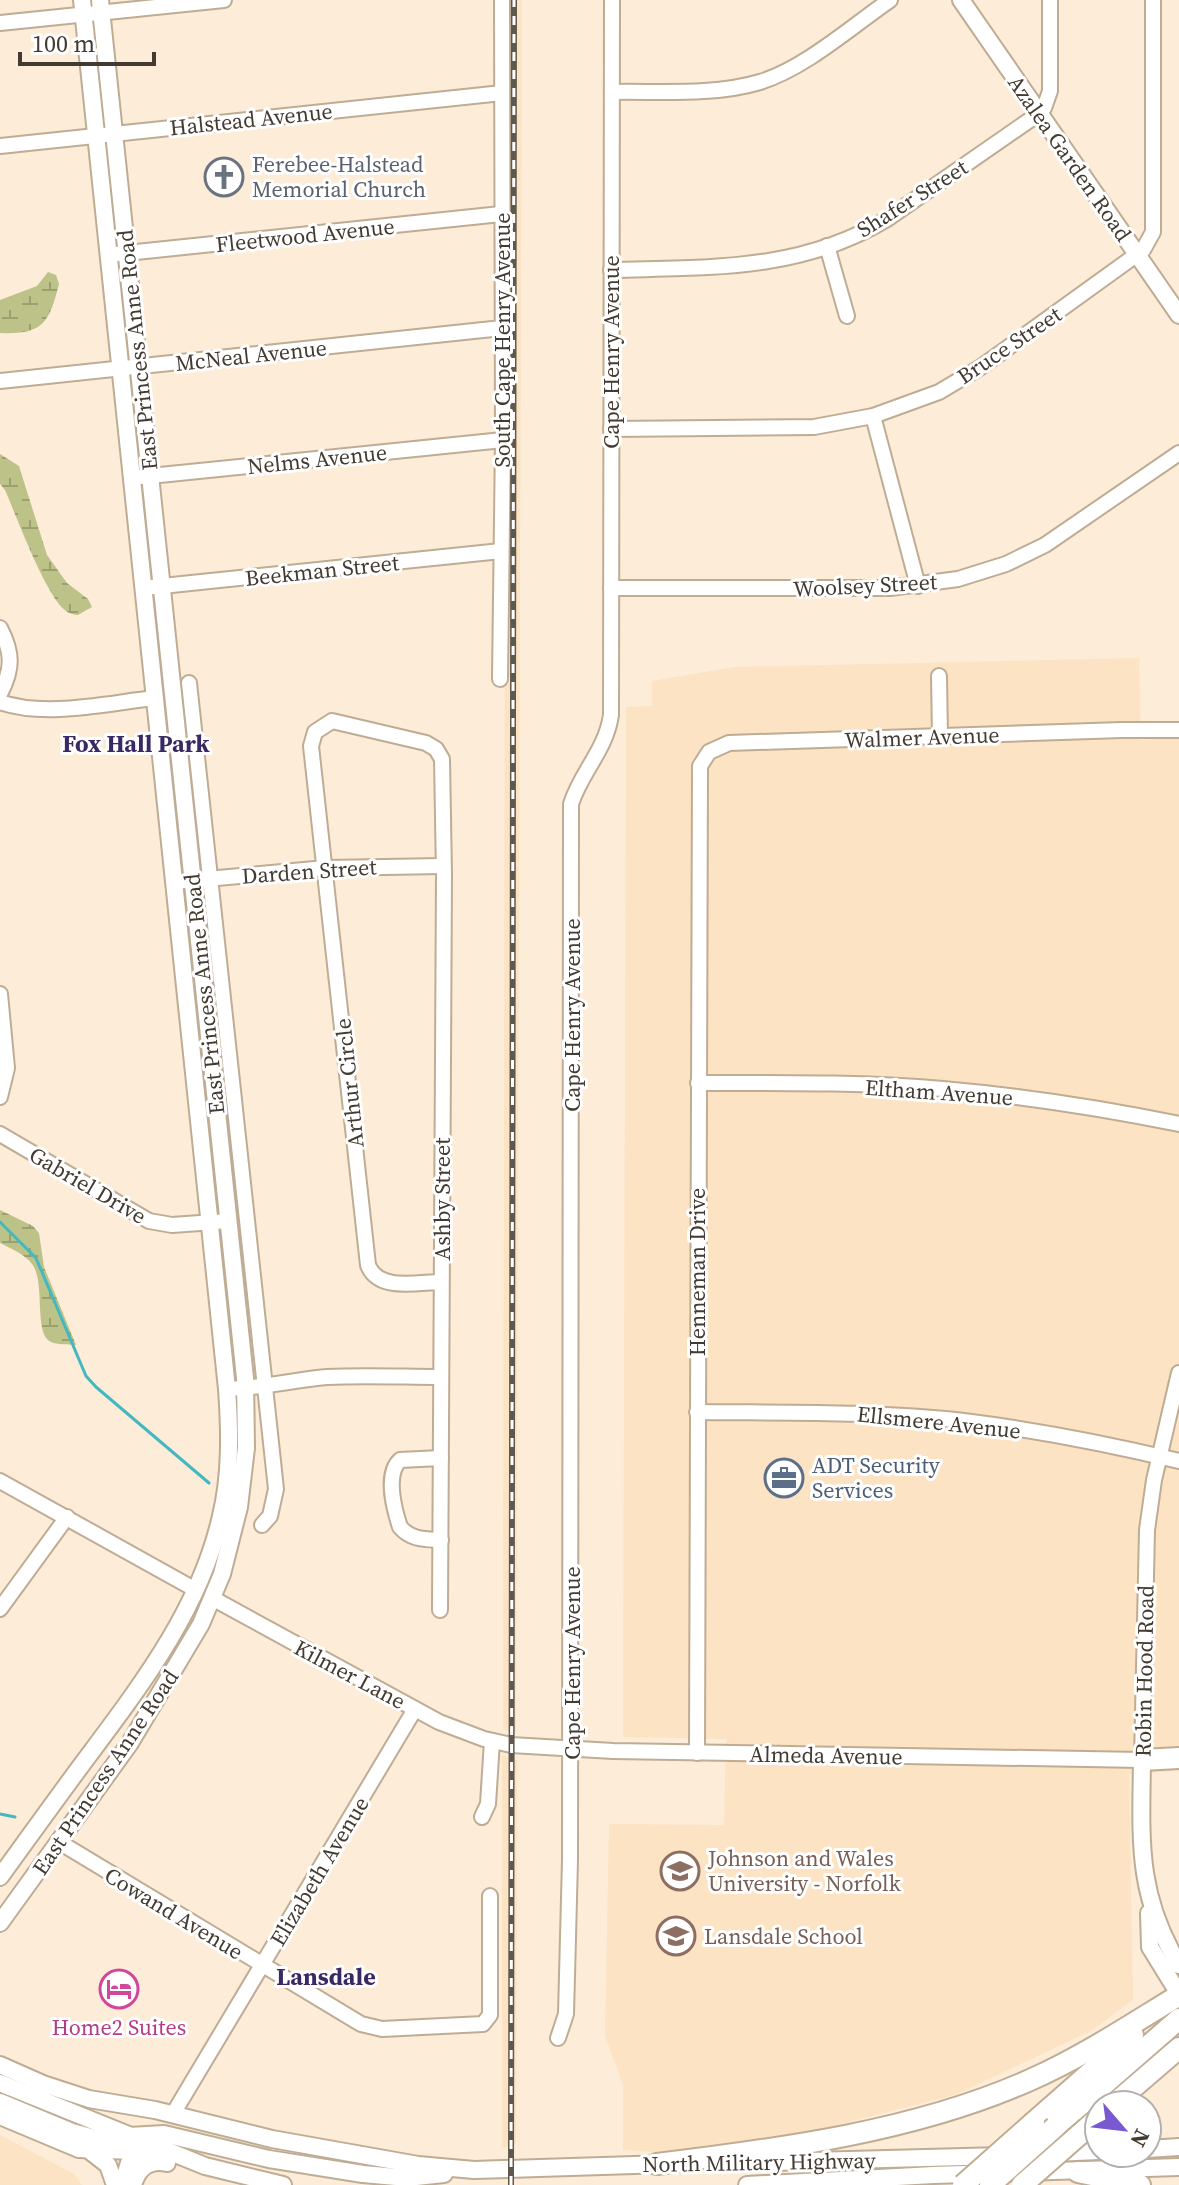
<svg xmlns="http://www.w3.org/2000/svg" width="1179" height="2185" font-family="'Source Serif 4',serif">
<style>
.built{fill:#fce3c3}
.wetland{fill:url(#wetland-marsh)}
.lines{fill:none;stroke-linecap:round;stroke-linejoin:round}
.stream{stroke:#43b8c0;stroke-width:3}
.minor-casing{stroke:#bfac94;stroke-width:18}
.major-casing{stroke:#bfac94;stroke-width:20}
.highway-casing{stroke:#bfac94;stroke-width:24}
.minor{stroke:#fff;stroke-width:14}
.major{stroke:#fff;stroke-width:16}
.highway{stroke:#fff;stroke-width:20}
.rail-casing{stroke:#61584d;stroke-width:6}
.rail{stroke:#fff;stroke-width:3;stroke-dasharray:9;stroke-linecap:butt}
.highway-bridge-casing{stroke:#bfac94;stroke-width:24;stroke-linecap:butt}
.highway-bridge{stroke:#fff;stroke-width:20}
.labels{text-anchor:middle;dominant-baseline:central;stroke-width:6;stroke-linejoin:round;paint-order:stroke}
.street-label{font-size:22px;fill:#433b31;stroke:#fff}
.worship-label{font-size:22px;fill:#5b616d;stroke:#fff;text-anchor:start}
.service-label{font-size:22px;fill:#4e5e75;stroke:#fff;text-anchor:start}
.education-label{font-size:22px;fill:#785e54;stroke:#fff;text-anchor:start}
.hotel-label{font-size:22px;fill:#b23c85;stroke:#fff}
.neighbourhood-label{font-size:24px;font-weight:bold;fill:#382964;stroke:#fff}
</style>
<defs>
<pattern id="wetland-marsh" width="20" height="14" patternUnits="userSpaceOnUse" patternTransform="scale(2)"><rect width="20" height="14" fill="#bdc388"/><path d="M1 5h8M5 5V1M11 12h8M15 12V8" fill="none" stroke="#9ba070"/></pattern>
</defs>
<rect width="100%" height="100%" fill="#fcecd8"/>
<g class="built">
<path d="M506 0H522L516 1733 503 1729Z"/>
<path d="M1139 658 1141 740 1179 737V1771L1129 1774 1133 2000 1091 2031 955 2095 828 2127 686 2154 623 2150V2085L605 2036 609 1824 724 1825 726 1739 623 1737 626 707 652 706V681L734 667Z"/>
<path d="M502 1755 517 1760 516 2144 502 2148Z"/>
<path d="M0 2135 74 2174 82 2185H0Z"/>
</g>
<g class="wetland">
<path d="M48 272 56 275 59 284C49 323 43 335 0 333V300L37 286Z"/>
<path d="M0 454 19 466 47 555 67 583 88 599 92 607 78 615C72 614 70 614 66 611 46 597 16 515 5 490L0 484Z"/>
<path d="M0 1210 33 1226 39 1233 44 1267 76 1345C68 1344 57 1345 51 1342 33 1334 46 1281 32 1264 26 1255 10 1248 0 1243Z"/>
</g>
<g class="lines">
<g class="stream">
<path d="M0 1222 36 1258 86 1376 96 1387 209 1483"/>
<path d="M0 1814 15 1817"/>
</g>
<defs>
<g id="minor">
<path d="M0 23 224 0"/>
<path d="M612 92C660 91 713 96 760 82 805 68 851 27 890 0"/>
<path d="M0 146 502 93"/>
<path d="M827 246 847 316"/>
<path d="M117 254 501 214"/>
<path d="M611 270C709 267 799 272 887 219L1034 117 1044 108 1050 91V0"/>
<path d="M0 381 502 328"/>
<path d="M873 416 918 586"/>
<path d="M611 429 814 427 873 416 939 392 981 367 1143 250 1153 232V0"/>
<path d="M140 477 503 440"/>
<path d="M143 588 501 551"/>
<path d="M611 588H890L958 579 1006 564 1045 545 1179 453"/>
<path d="M0 628C13 653 13 669 0 694"/>
<path d="M939 676 940 737"/>
<path d="M500 679 503 440 502 0"/>
<path d="M189 683 276 1489 270 1516 262 1525"/>
<path d="M0 702C46 718 107 703 155 698"/>
<path d="M174 882 326 868 443 866"/>
<path d="M0 994 7 1068 0 1097"/>
<path d="M698 1083C779 1083 861 1082 943 1089 1022 1096 1101 1108 1179 1124"/>
<path d="M0 1134 149 1221 172 1225 228 1221"/>
<path d="M227 1389C261 1388 293 1380 327 1377 365 1375 404 1377 441 1377"/>
<path d="M697 1412C786 1413 875 1411 964 1421 1036 1430 1108 1444 1179 1461"/>
<path d="M0 1481 196 1590"/>
<path d="M441 1540C425 1539 411 1540 400 1527 394 1509 385 1474 400 1460L441 1458"/>
<path d="M212 1598 439 1722 484 1739 511 1745 613 1751 1142 1760 1147 1530 1154 1480 1179 1373"/>
<path d="M0 1609 67 1517"/>
<path d="M440 1610 444 875 442 759 436 749 426 743 332 721 315 732 311 746 368 1265C378 1292 418 1282 441 1282"/>
<path d="M697 1753 700 766 709 752 729 743 1122 730H1179"/>
<path d="M482 1817 488 1804 492 1741"/>
<path d="M59 1842 361 2024 382 2029 483 2024 490 2015V1896"/>
<path d="M558 2038 566 2014 570 1860 571 804C581 772 606 750 611 715L612 0"/>
<path d="M173 2114 415 1709"/>
</g>
<g id="major">
<path d="M961 0 1179 315"/>
<path d="M1142 1760C1141 1839 1136 1894 1179 1965"/>
<path d="M0 1877C29 1837 57 1798 86 1759 142 1684 200 1609 221 1516 231 1475 230 1431 227 1389L82 0"/>
<path d="M1149 1913 1150 1947 1179 1994"/>
<path d="M0 1923 130 1743 201 1624 222 1574 239 1507 246 1448 245 1378 100 0"/>
<path d="M0 2065 43 2084 89 2099 155 2110 272 2139 418 2165 474 2170 666 2164"/>
<path d="M0 2083 205 2166 283 2185"/>
<path d="M0 2102 72 2132 94 2138 164 2134 269 2159 363 2174 407 2178 444 2174"/>
<path d="M0 2116 79 2149 160 2152"/>
<path d="M1147 2149 1179 2147"/>
<path d="M90 2151 108 2165 115 2185"/>
<path d="M1053 2153 1099 2151"/>
<path d="M729 2163 1002 2156"/>
<path d="M122 2185 129 2163 142 2146"/>
<path d="M133 2185C138 2168 149 2159 167 2163"/>
<path d="M747 2185 934 2175 1179 2167"/>
</g>
<g id="highway">
<path d="M1142 1760 1179 1758"/>
<path d="M1113 2105 1179 2048"/>
<path d="M1034 2122 1133 2035"/>
<path d="M1055 2127 1179 2019"/>
<path d="M1087 2128 1099 2117"/>
<path d="M657 2164C781 2149 916 2131 1030 2080 1080 2058 1127 2027 1173 1999"/>
<path d="M1078 2172 1140 2185"/>
</g>
</defs>
<use href="#minor" class="minor-casing"/>
<use href="#major" class="major-casing"/>
<use href="#highway" class="highway-casing"/>
<use href="#minor" class="minor"/>
<use href="#major" class="major"/>
<use href="#highway" class="highway"/>
<defs>
<path id="rail" d="M511 2185 514 0"/>
</defs>
<use href="#rail" class="rail-casing"/>
<use href="#rail" class="rail"/>
<defs>
<g id="highway-bridge">
<path d="M963 2185 1034 2122"/>
<path d="M990 2185 1055 2127"/>
<path d="M1022 2185 1087 2128"/>
</g>
</defs>
<use href="#highway-bridge" class="highway-bridge-casing"/>
<use href="#highway-bridge" class="highway-bridge"/>
</g>
<defs>
<symbol id="church-ring" viewBox="-11 -11 22 22"><circle r="9.5" fill="#fff" stroke="#6b7280" stroke-width="1.5"/><path d="M-1.2-6h2.4v3.5h3.3v2.4h-3.3V6h-2.4V-.1h-3.3v-2.4h3.3Z" fill="#6b7280"/></symbol>
<symbol id="office-ring" viewBox="-11 -11 22 22"><circle r="9.5" fill="#fff" stroke="#5c6f8a" stroke-width="1.5"/><path d="M-6-3h4V-5.5h4V-3h4V5H-6ZM-1-4.5V-3h2v-1.5ZM-6 0V1H6V0Z" fill="#5c6f8a"/></symbol>
<symbol id="school-ring" viewBox="-11 -11 22 22"><circle r="9.5" fill="#fff" stroke="#8d6e63" stroke-width="1.5"/><path d="M0-5L7-2L0 1L-7-2ZM-4 1L0 2.5L4 1V4Q0 6-4 4Z" fill="#8d6e63"/></symbol>
<symbol id="hotel-ring" viewBox="-11 -11 22 22"><circle r="9.5" fill="#fff" stroke="#d1479c" stroke-width="1.5"/><path d="M-6-4.5h1.5V1H6V5H4.5V3h-9V5H-6ZM-4 0a1.8 1.8 0 1 1 3.6 0ZM.5 0V-2.5h3Q6-2.5 6 0Z" fill="#d1479c"/></symbol>
</defs>
<g fill-rule="evenodd">
<use href="#church-ring" x="202" y="155" width="44" height="44"/>
<use href="#office-ring" x="762" y="1456" width="44" height="44"/>
<use href="#school-ring" x="658" y="1849" width="44" height="44"/>
<use href="#school-ring" x="654" y="1914" width="44" height="44"/>
<use href="#hotel-ring" x="97" y="1967" width="44" height="44"/>
</g>
<g class="labels">
<g class="street-label">
<text transform="translate(251 119) rotate(-6)">Halstead Avenue</text>
<text transform="translate(1070 158) rotate(55)">Azalea Garden Road</text>
<text transform="translate(912 198) rotate(-32)">Shafer Street</text>
<text transform="translate(305 235) rotate(-6)">Fleetwood Avenue</text>
<text transform="translate(502 340) rotate(-90)">South Cape Henry Avenue</text>
<text transform="translate(1009 345) rotate(-34)">Bruce Street</text>
<text transform="translate(137 350) rotate(-96)">East Princess Anne Road</text>
<text transform="translate(611 352) rotate(-90)">Cape Henry Avenue</text>
<text transform="translate(251 355) rotate(-6)">McNeal Avenue</text>
<text transform="translate(317 459) rotate(-6)">Nelms Avenue</text>
<text transform="translate(322 570) rotate(-6)">Beekman Street</text>
<text transform="translate(865 585) rotate(-3)">Woolsey Street</text>
<text transform="translate(922 737) rotate(-2)">Walmer Avenue</text>
<text transform="translate(309 871) rotate(-4)">Darden Street</text>
<text transform="translate(204 994) rotate(-96)">East Princess Anne Road</text>
<text transform="translate(572 1015) rotate(-90)">Cape Henry Avenue</text>
<text transform="translate(349 1083) rotate(-96)">Arthur Circle</text>
<text transform="translate(939 1092) rotate(4)">Eltham Avenue</text>
<text transform="translate(88 1185) rotate(30)">Gabriel Drive</text>
<text transform="translate(442 1199) rotate(-90)">Ashby Street</text>
<text transform="translate(697 1272) rotate(-90)">Henneman Drive</text>
<text transform="translate(939 1422) rotate(6)">Ellsmere Avenue</text>
<text transform="translate(572 1663) rotate(-90)">Cape Henry Avenue</text>
<text transform="translate(1144 1671) rotate(-89)">Robin Hood Road</text>
<text transform="translate(350 1674) rotate(28)">Kilmer Lane</text>
<text transform="translate(826 1755) rotate(1)">Almeda Avenue</text>
<text transform="translate(105 1772) rotate(-56)">East Princess Anne Road</text>
<text transform="translate(319 1871) rotate(-59)">Elizabeth Avenue</text>
<text transform="translate(174 1913) rotate(31)">Cowand Avenue</text>
<text transform="translate(759 2162) rotate(-1)">North Military Highway</text>
</g>
<g class="worship-label">
<text x="252" y="164">Ferebee-Halstead<tspan x="252" dy="25">Memorial Church</tspan></text>
</g>
<g class="service-label">
<text x="812" y="1465">ADT Security<tspan x="812" dy="25">Services</tspan></text>
</g>
<g class="education-label">
<text x="708" y="1858">Johnson and Wales<tspan x="708" dy="25">University - Norfolk</tspan></text>
<text x="704" y="1936">Lansdale School</text>
</g>
<g class="hotel-label">
<text x="119" y="2027">Home2 Suites</text>
</g>
<g class="neighbourhood-label">
<text x="136" y="743">Fox Hall Park</text>
<text x="326" y="1976">Lansdale</text>
</g>
</g>
<g transform="translate(1123 2129) rotate(118)"><circle r="38" fill="#ffffff" stroke="#b4b1ad" stroke-width="2"/>
<path d="M0-6L14 30L0 20L-14 30Z" fill="#7958d2"/>
<text y="-12" font-size="22" font-weight="bold" text-anchor="middle" fill="#433b31">N</text>
</g>
<path d="M20 52v12h134v-12" fill="none" stroke="#433b31" stroke-width="4"/>
<text x="32" y="52" font-size="24" fill="#433b31" stroke="#ffffff" stroke-width="6" paint-order="stroke">100 m</text>
</svg>
